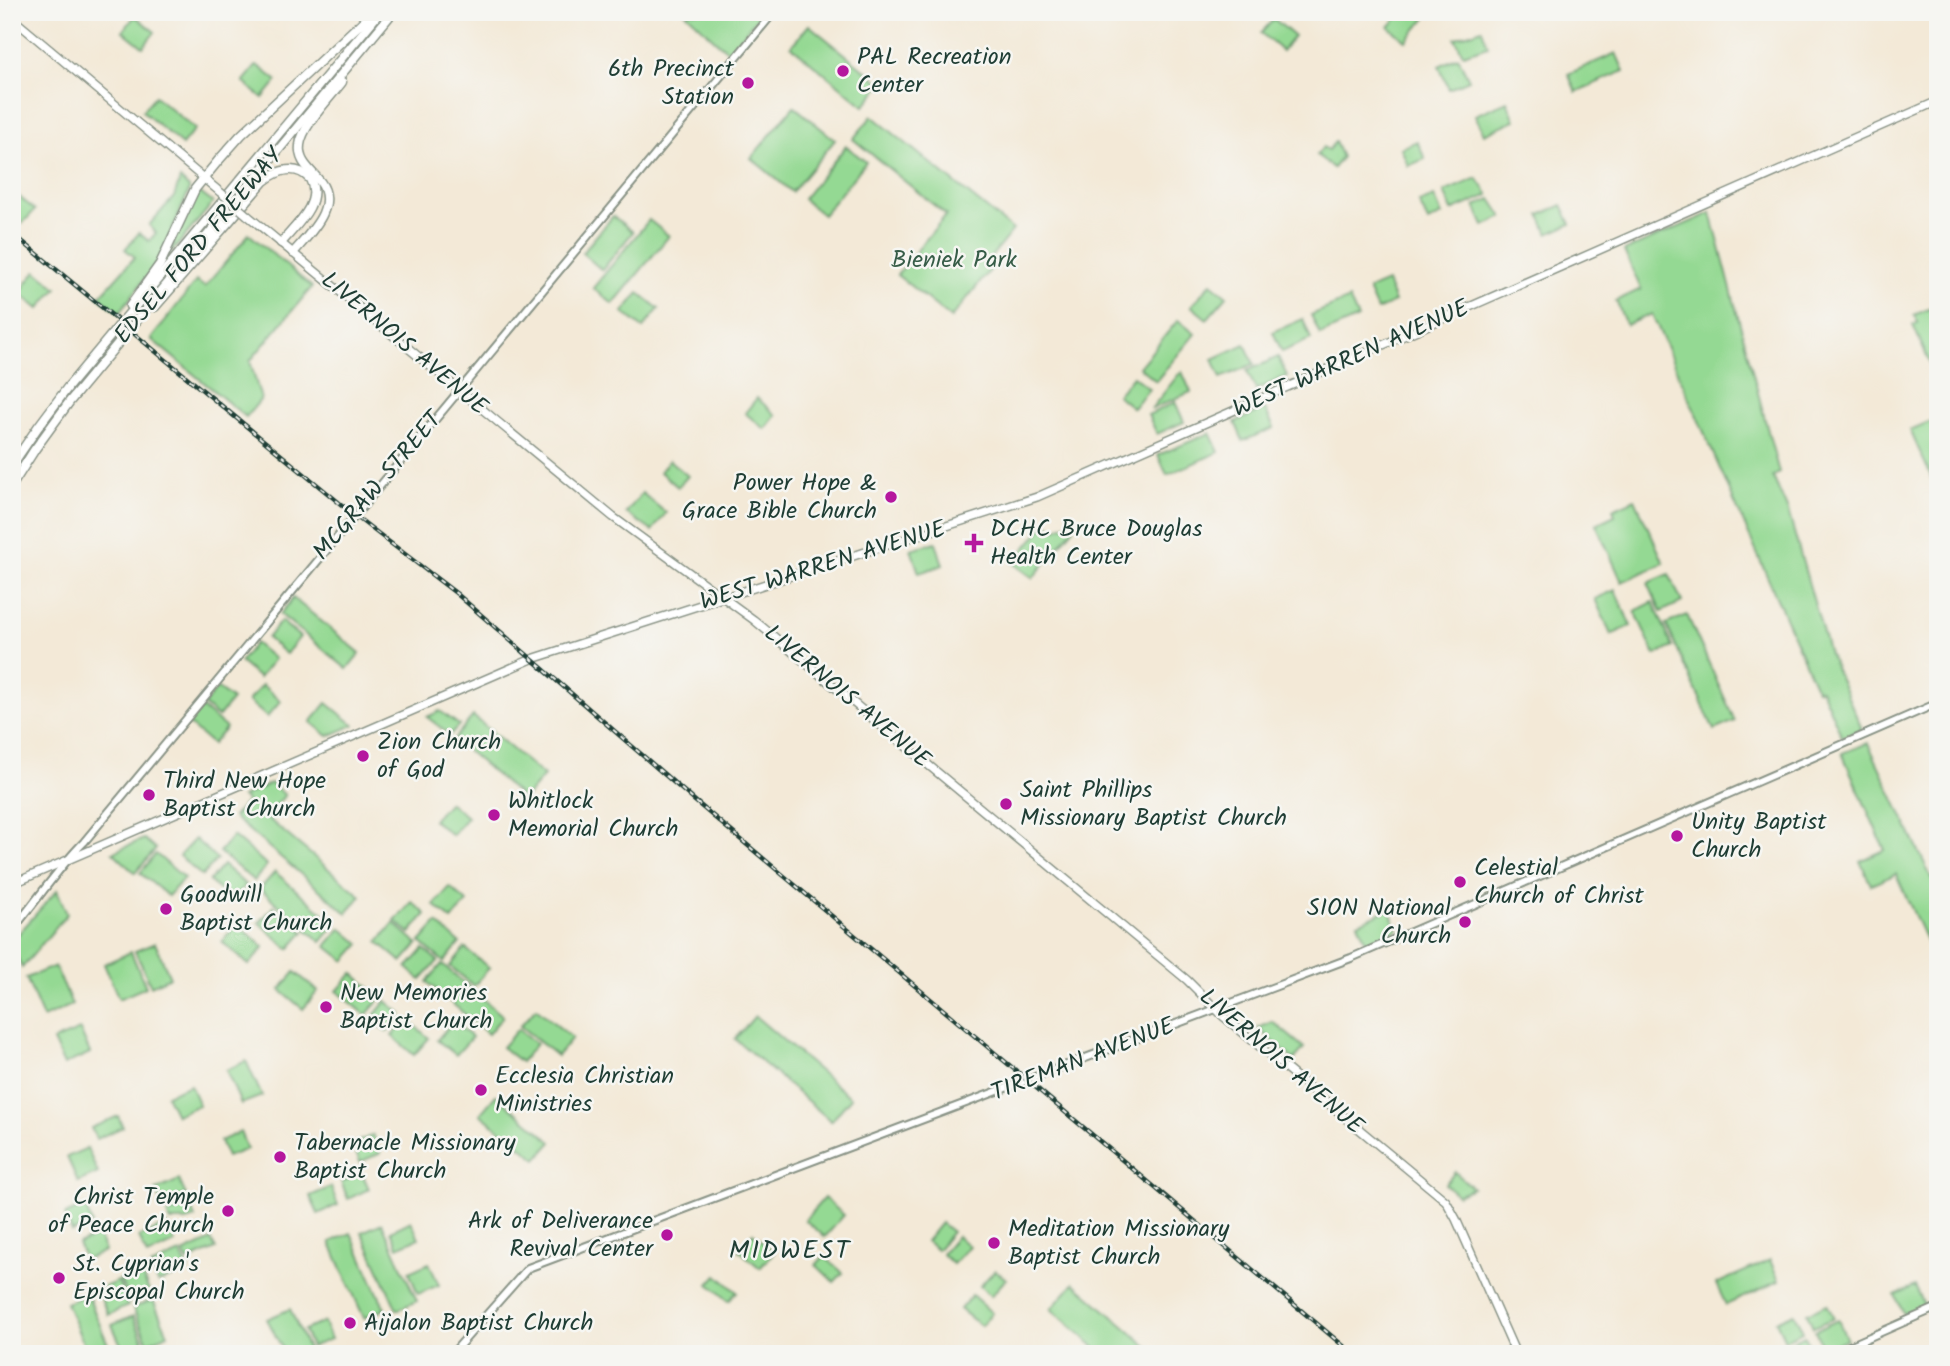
<svg xmlns="http://www.w3.org/2000/svg" width="1950" height="1366" font-family="Kalam,sans-serif">
<style>
.green{fill:#94d993;stroke:#5a8b64;stroke-width:2}
.lines{fill:none;stroke-linecap:round;stroke-linejoin:round}
.secondary-casing{stroke:#899386;stroke-width:10}
.primary-casing{stroke:#899386;stroke-width:10}
.highway-casing{stroke:#899386;stroke-width:11}
.secondary{stroke:#fff;stroke-width:6}
.primary{stroke:#fff;stroke-width:7}
.highway{stroke:#fff;stroke-width:8}
.rail-casing{stroke:#1f3d34;stroke-width:4.5}
.rail{stroke:#f6f6f2;stroke-width:2;stroke-dasharray:5;stroke-linecap:butt}
.primary-bridge-casing{stroke:#899386;stroke-width:10;stroke-linecap:butt}
.primary-bridge{stroke:#fff;stroke-width:7}
.poi-dot{fill:#b5179e;stroke:#f6f6f2;stroke-width:2.5}
.labels{text-anchor:middle;dominant-baseline:central;stroke-width:5;stroke-linejoin:round;paint-order:stroke}
.poi-label{font-size:24px;fill:#1f3d34;stroke:#f6f6f2;text-anchor:start}
.street-label{font-size:24px;fill:#1f3d34;stroke:#f6f6f2}
.park-label{font-size:24px;fill:#365c47;stroke:#f6f6f2}
.neighbourhood-label{font-size:26px;letter-spacing:2px;fill:#1f3d34;stroke:#f6f6f2}
</style>
<rect width="100%" height="100%" fill="#f6f6f2"/>
<filter id="ink" filterUnits="userSpaceOnUse"><feTurbulence type="fractalNoise" baseFrequency=".0143" numOctaves="2"/><feDisplacementMap in="SourceGraphic" scale="14" xChannelSelector="R" yChannelSelector="G"/><feConvolveMatrix kernelMatrix="1 2 1 2 8 2 1 2 1" color-interpolation-filters="sRGB"/></filter>
<filter id="wash" filterUnits="userSpaceOnUse"><feTurbulence type="fractalNoise" baseFrequency=".00686" numOctaves="4" result="noise"/><feDisplacementMap in="SourceGraphic" scale="28" xChannelSelector="R" yChannelSelector="G"/><feGaussianBlur stdDeviation="1.57" result="paint"/><feColorMatrix in="noise" values="0 0 0 0 0 0 0 0 0 0 0 0 0 0 0 0 0 1.4 0 .05"/><feComposite in="paint" operator="in"/></filter>
<g filter="url(#wash)">
<rect width="100%" height="100%" fill="#f3e9d7"/>
<g class="green">
<path d="M685 12H762L729 52C713 40 701 26 685 12Z"/>
<path d="M1402 12H1431L1406 41 1389 27Z"/>
<path d="M135 16 155 32 143 47 123 31Z"/>
<path d="M1274 19 1294 36 1282 51 1261 33Z"/>
<path d="M809 25 882 84 864 106 791 46Z"/>
<path d="M1482 29 1488 46 1463 54 1455 38Z"/>
<path d="M1616 53 1624 71 1576 92 1568 74Z"/>
<path d="M1458 57 1469 80 1449 89 1439 66Z"/>
<path d="M257 65 277 81 263 98 243 82Z"/>
<path d="M155 96 195 129 182 145 142 111Z"/>
<path d="M1507 101 1515 120 1484 134 1475 115Z"/>
<path d="M794 106 835 140 792 192 751 158Z"/>
<path d="M872 116 1013 230 990 258 996 263 951 318 897 275 946 215 853 139Z"/>
<path d="M1417 141 1425 159 1408 166 1401 148Z"/>
<path d="M1335 142 1342 157 1333 168 1317 155 1323 147 1328 150Z"/>
<path d="M846 146 866 162 823 215 803 199Z"/>
<path d="M1477 178 1489 195 1452 211 1444 192Z"/>
<path d="M180 179 189 188V191L159 260 119 313 99 297 135 257 125 249 139 233 149 241 156 233 149 225 174 197Z"/>
<path d="M199 192 213 203 166 259 187 212Z"/>
<path d="M17 195 35 210 23 223 12 214V201Z"/>
<path d="M1434 197 1442 215 1428 222 1419 203Z"/>
<path d="M1491 199 1503 217 1484 226 1475 206Z"/>
<path d="M1562 205 1571 224 1548 234 1540 215Z"/>
<path d="M1711 213 1779 473 1773 477 1788 511 1829 654 1862 729 1842 737 1821 689 1817 690 1652 314 1626 325 1616 301 1641 289 1624 251Z"/>
<path d="M613 216 633 232 602 270 582 253Z"/>
<path d="M649 220 669 236 613 304 593 288Z"/>
<path d="M249 234 312 287 250 361 261 399 246 417 151 339 196 281 205 287Z"/>
<path d="M36 271 57 288 39 309 19 293Z"/>
<path d="M1387 282 1395 302 1377 310 1368 290Z"/>
<path d="M1211 283 1227 296 1207 319 1191 306Z"/>
<path d="M639 293 659 309 643 328 623 312Z"/>
<path d="M1349 299 1358 318 1320 335 1311 315Z"/>
<path d="M1938 305V382L1913 325 1918 323 1914 315Z"/>
<path d="M1303 319 1311 339 1282 352 1273 332Z"/>
<path d="M1178 320 1195 334 1156 381 1139 367Z"/>
<path d="M1245 344 1254 364 1221 378 1213 359Z"/>
<path d="M1278 357 1287 376 1256 390 1247 371Z"/>
<path d="M1182 372 1191 392 1151 409 1179 374Z"/>
<path d="M1133 376 1149 389 1133 408 1117 395Z"/>
<path d="M757 398 776 415 765 429 745 413Z"/>
<path d="M1175 402 1184 422 1157 434 1148 415Z"/>
<path d="M1265 409 1274 428 1243 441 1235 422Z"/>
<path d="M1938 418V492L1910 430Z"/>
<path d="M1210 433 1219 452 1167 475 1158 455Z"/>
<path d="M669 460 688 476 678 487 660 472Z"/>
<path d="M642 493 666 513 652 531 626 513Z"/>
<path d="M1635 499 1664 563 1622 582 1596 524 1615 515 1613 509Z"/>
<path d="M1046 523 1056 529 1069 523 1074 528 1033 578 1013 563Z"/>
<path d="M936 542 943 565 919 573 911 549Z"/>
<path d="M1669 574 1682 602 1661 612 1648 583Z"/>
<path d="M1615 590 1631 626 1611 635 1595 599Z"/>
<path d="M293 598 360 653 347 669 280 614Z"/>
<path d="M1653 602 1673 647 1655 655 1635 611Z"/>
<path d="M1687 615 1735 721 1714 730 1666 624Z"/>
<path d="M281 621 300 637 286 654 267 638Z"/>
<path d="M255 643 274 659 259 678 240 662Z"/>
<path d="M262 685 281 701 267 717 248 701Z"/>
<path d="M217 688 232 700 218 717 204 705Z"/>
<path d="M327 703 354 725 328 736 311 722Z"/>
<path d="M202 708 226 728 212 744 188 724Z"/>
<path d="M440 711 459 725 450 735 427 717Z"/>
<path d="M473 716 544 776 524 799 454 739Z"/>
<path d="M1868 743 1938 892V967L1896 874 1871 885 1860 861 1885 850 1842 753Z"/>
<path d="M271 783 285 795 266 817 361 896 347 913 233 817 247 801 242 797Z"/>
<path d="M449 802 467 817 452 835 433 820Z"/>
<path d="M233 836 267 865 254 881 219 852Z"/>
<path d="M144 839 156 849 135 873 113 852Z"/>
<path d="M195 839 217 859 202 876 179 856Z"/>
<path d="M156 854 184 878 168 896 140 873Z"/>
<path d="M223 865 246 885 231 901 209 881Z"/>
<path d="M275 872 336 924 321 942 260 889Z"/>
<path d="M450 887 467 902 452 920 434 905Z"/>
<path d="M57 890 67 914 22 968 12 947V941Z"/>
<path d="M412 902 426 914 410 933 395 921Z"/>
<path d="M274 906 304 932 289 949 259 923Z"/>
<path d="M1389 909 1398 930 1367 944 1358 923Z"/>
<path d="M394 923 418 944 402 962 378 942Z"/>
<path d="M437 923 460 943 444 962 420 942Z"/>
<path d="M237 924 264 947 249 965 222 942Z"/>
<path d="M341 928 360 944 345 961 326 946Z"/>
<path d="M155 943 170 977 151 986 135 951Z"/>
<path d="M465 948 489 968 474 986 450 966Z"/>
<path d="M424 949 438 961 421 980 407 968Z"/>
<path d="M131 952 146 987 119 999 104 964Z"/>
<path d="M442 964 503 1016 488 1034 427 982Z"/>
<path d="M55 966 72 1005 43 1018 26 978Z"/>
<path d="M295 972 318 991 303 1009 280 990Z"/>
<path d="M353 973 381 998 366 1015 337 991Z"/>
<path d="M386 1001 402 1014 387 1032 371 1019Z"/>
<path d="M536 1008 572 1038 557 1056 520 1026Z"/>
<path d="M755 1016 851 1098 831 1121 735 1039Z"/>
<path d="M407 1019 429 1038 414 1055 392 1036Z"/>
<path d="M453 1021 472 1037 456 1055 437 1040Z"/>
<path d="M1273 1022 1304 1048 1294 1060 1258 1028Z"/>
<path d="M518 1029 536 1044 521 1062 502 1047Z"/>
<path d="M80 1030 90 1053 64 1065 53 1041Z"/>
<path d="M246 1061 262 1096 241 1104 226 1070Z"/>
<path d="M190 1085 199 1105 176 1115 166 1095Z"/>
<path d="M496 1095 552 1142 537 1159 480 1114Z"/>
<path d="M118 1116 123 1127 96 1139 91 1128Z"/>
<path d="M240 1132 247 1149 227 1157 220 1141Z"/>
<path d="M373 1135 381 1153 360 1162 352 1144Z"/>
<path d="M87 1148 98 1173 78 1182 67 1157Z"/>
<path d="M1455 1172 1473 1188 1457 1195 1445 1184Z"/>
<path d="M362 1173 369 1189 348 1199 341 1182Z"/>
<path d="M179 1180 186 1195 161 1202 156 1190Z"/>
<path d="M331 1187 338 1205 318 1214 310 1196Z"/>
<path d="M824 1198 844 1215 825 1237 805 1220Z"/>
<path d="M188 1200 195 1218 187 1221H170L167 1214 177 1210 180 1204Z"/>
<path d="M85 1206 92 1224 72 1232 65 1215Z"/>
<path d="M411 1221 419 1238 398 1247 391 1231Z"/>
<path d="M382 1223 417 1301 397 1310 362 1232Z"/>
<path d="M941 1223 952 1232 937 1250 926 1241Z"/>
<path d="M167 1225 175 1243 147 1256 139 1237Z"/>
<path d="M351 1233 385 1309 364 1318 330 1242Z"/>
<path d="M753 1233 774 1252 760 1268 739 1250Z"/>
<path d="M98 1235 105 1251 85 1260 78 1244Z"/>
<path d="M957 1236 969 1246 953 1264 942 1254Z"/>
<path d="M211 1240 216 1249 188 1261 183 1253Z"/>
<path d="M180 1253 189 1270 158 1283 151 1266Z"/>
<path d="M824 1256 843 1273 834 1282 816 1265Z"/>
<path d="M1770 1260 1779 1281 1726 1305 1716 1284Z"/>
<path d="M429 1263 439 1285 418 1294 409 1272Z"/>
<path d="M995 1270 1006 1279 991 1296 980 1286Z"/>
<path d="M140 1271 150 1293 130 1302 120 1280Z"/>
<path d="M717 1275 737 1292 729 1301 709 1284Z"/>
<path d="M118 1281 128 1306 108 1315 97 1290Z"/>
<path d="M1074 1283 1154 1352 1153 1354H1103L1051 1309Z"/>
<path d="M1915 1286 1924 1305 1904 1314 1895 1295Z"/>
<path d="M87 1294 112 1354H88L66 1303Z"/>
<path d="M972 1295 992 1313 981 1326 960 1309Z"/>
<path d="M153 1300 168 1334 148 1343 133 1308Z"/>
<path d="M1827 1304 1834 1318 1813 1327 1807 1313Z"/>
<path d="M290 1309 308 1349 297 1354H285L267 1319Z"/>
<path d="M1794 1313 1803 1332 1785 1340 1776 1321Z"/>
<path d="M133 1316 149 1354H125L112 1325Z"/>
<path d="M1838 1320 1847 1339 1823 1349 1815 1330Z"/>
<path d="M324 1322 331 1339 311 1347 304 1330Z"/>
<path d="M1805 1336 1813 1354H1773L1772 1351Z"/>
</g>
</g>
<g filter="url(#ink)">
<g class="lines">
<defs>
<g id="secondary">
<path d="M12 930C37 901 57 869 84 842L774 12"/>
<path d="M452 1354 528 1268 1351 958 1938 703"/>
<path d="M1831 1354 1938 1307"/>
</g>
<g id="primary">
<path d="M12 18 220 192"/>
<path d="M247 215 613 517 754 620 1187 980 1224 1017 1446 1201 1456 1219 1516 1354"/>
<path d="M12 884 532 659 1037 497 1938 101"/>
</g>
<g id="highway">
<path d="M293 253C310 233 342 204 317 178 308 168 298 160 300 145 302 126 330 98 342 82"/>
<path d="M130 306 160 264 195 189 218 161 241 135 373 12"/>
<path d="M155 307 264 181C278 170 296 164 310 179 323 203 296 225 281 243"/>
<path d="M12 465 38 427 68 387 380 12"/>
<path d="M12 485 35 449 70 401 393 12"/>
</g>
</defs>
<use href="#secondary" class="secondary-casing"/>
<use href="#primary" class="primary-casing"/>
<use href="#highway" class="highway-casing"/>
<use href="#secondary" class="secondary"/>
<use href="#primary" class="primary"/>
<use href="#highway" class="highway"/>
<defs>
<path id="rail" d="M12 233 354 515 457 594 695 801 1353 1354"/>
</defs>
<use href="#rail" class="rail-casing"/>
<use href="#rail" class="rail"/>
<defs>
<path id="primary-bridge" d="M220 192 247 215"/>
</defs>
<use href="#primary-bridge" class="primary-bridge-casing"/>
<use href="#primary-bridge" class="primary-bridge"/>
</g>
</g>
<g class="poi-dot">
<circle cx="843" cy="71" r="7"/>
<circle cx="748" cy="83" r="7"/>
<circle cx="891" cy="497" r="7"/>
<path d="M970.5 532.5h7v7h7v7h-7v7h-7v-7h-7v-7h7z"/>
<circle cx="363" cy="756" r="7"/>
<circle cx="149" cy="795" r="7"/>
<circle cx="1006" cy="804" r="7"/>
<circle cx="494" cy="815" r="7"/>
<circle cx="1677" cy="836" r="7"/>
<circle cx="1460" cy="882" r="7"/>
<circle cx="166" cy="909" r="7"/>
<circle cx="1465" cy="922" r="7"/>
<circle cx="326" cy="1007" r="7"/>
<circle cx="481" cy="1090" r="7"/>
<circle cx="280" cy="1157" r="7"/>
<circle cx="228" cy="1211" r="7"/>
<circle cx="667" cy="1235" r="7"/>
<circle cx="994" cy="1243" r="7"/>
<circle cx="59" cy="1278" r="7"/>
<circle cx="350" cy="1323" r="7"/>
</g>
<g class="labels">
<g class="poi-label">
<text x="857" y="57">PAL Recreation<tspan x="857" dy="28">Center</tspan></text>
<text x="734" y="69" text-anchor="end">6th Precinct<tspan x="734" dy="28">Station</tspan></text>
<text x="877" y="483" text-anchor="end">Power Hope &amp;<tspan x="877" dy="28">Grace Bible Church</tspan></text>
<text x="990" y="529">DCHC Bruce Douglas<tspan x="990" dy="28">Health Center</tspan></text>
<text x="377" y="742">Zion Church<tspan x="377" dy="28">of God</tspan></text>
<text x="163" y="781">Third New Hope<tspan x="163" dy="28">Baptist Church</tspan></text>
<text x="1020" y="790">Saint Phillips<tspan x="1020" dy="28">Missionary Baptist Church</tspan></text>
<text x="508" y="801">Whitlock<tspan x="508" dy="28">Memorial Church</tspan></text>
<text x="1691" y="822">Unity Baptist<tspan x="1691" dy="28">Church</tspan></text>
<text x="1474" y="868">Celestial<tspan x="1474" dy="28">Church of Christ</tspan></text>
<text x="180" y="895">Goodwill<tspan x="180" dy="28">Baptist Church</tspan></text>
<text x="1451" y="908" text-anchor="end">SION National<tspan x="1451" dy="28">Church</tspan></text>
<text x="340" y="993">New Memories<tspan x="340" dy="28">Baptist Church</tspan></text>
<text x="495" y="1076">Ecclesia Christian<tspan x="495" dy="28">Ministries</tspan></text>
<text x="294" y="1143">Tabernacle Missionary<tspan x="294" dy="28">Baptist Church</tspan></text>
<text x="214" y="1197" text-anchor="end">Christ Temple<tspan x="214" dy="28">of Peace Church</tspan></text>
<text x="653" y="1221" text-anchor="end">Ark of Deliverance<tspan x="653" dy="28">Revival Center</tspan></text>
<text x="1008" y="1229">Meditation Missionary<tspan x="1008" dy="28">Baptist Church</tspan></text>
<text x="73" y="1264">St. Cyprian's<tspan x="73" dy="28">Episcopal Church</tspan></text>
<text x="364" y="1323">Aijalon Baptist Church</text>
</g>
<g class="street-label">
<text transform="translate(199 246) rotate(-50)">EDSEL FORD FREEWAY</text>
<text transform="translate(404 344) rotate(40)">LIVERNOIS AVENUE</text>
<text transform="translate(1351 359) rotate(-24)">WEST WARREN AVENUE</text>
<text transform="translate(378 486) rotate(-50)">MCGRAW STREET</text>
<text transform="translate(823 566) rotate(-17)">WEST WARREN AVENUE</text>
<text transform="translate(847 697) rotate(40)">LIVERNOIS AVENUE</text>
<text transform="translate(1083 1060) rotate(-21)">TIREMAN AVENUE</text>
<text transform="translate(1281 1062) rotate(41)">LIVERNOIS AVENUE</text>
</g>
<g class="park-label">
<text x="954" y="260">Bieniek Park</text>
</g>
<g class="neighbourhood-label">
<text x="790" y="1251">MIDWEST</text>
</g>
</g>
<rect width="1950" height="1366" fill="none" stroke="#f6f6f2" stroke-width="42"/>
</svg>
